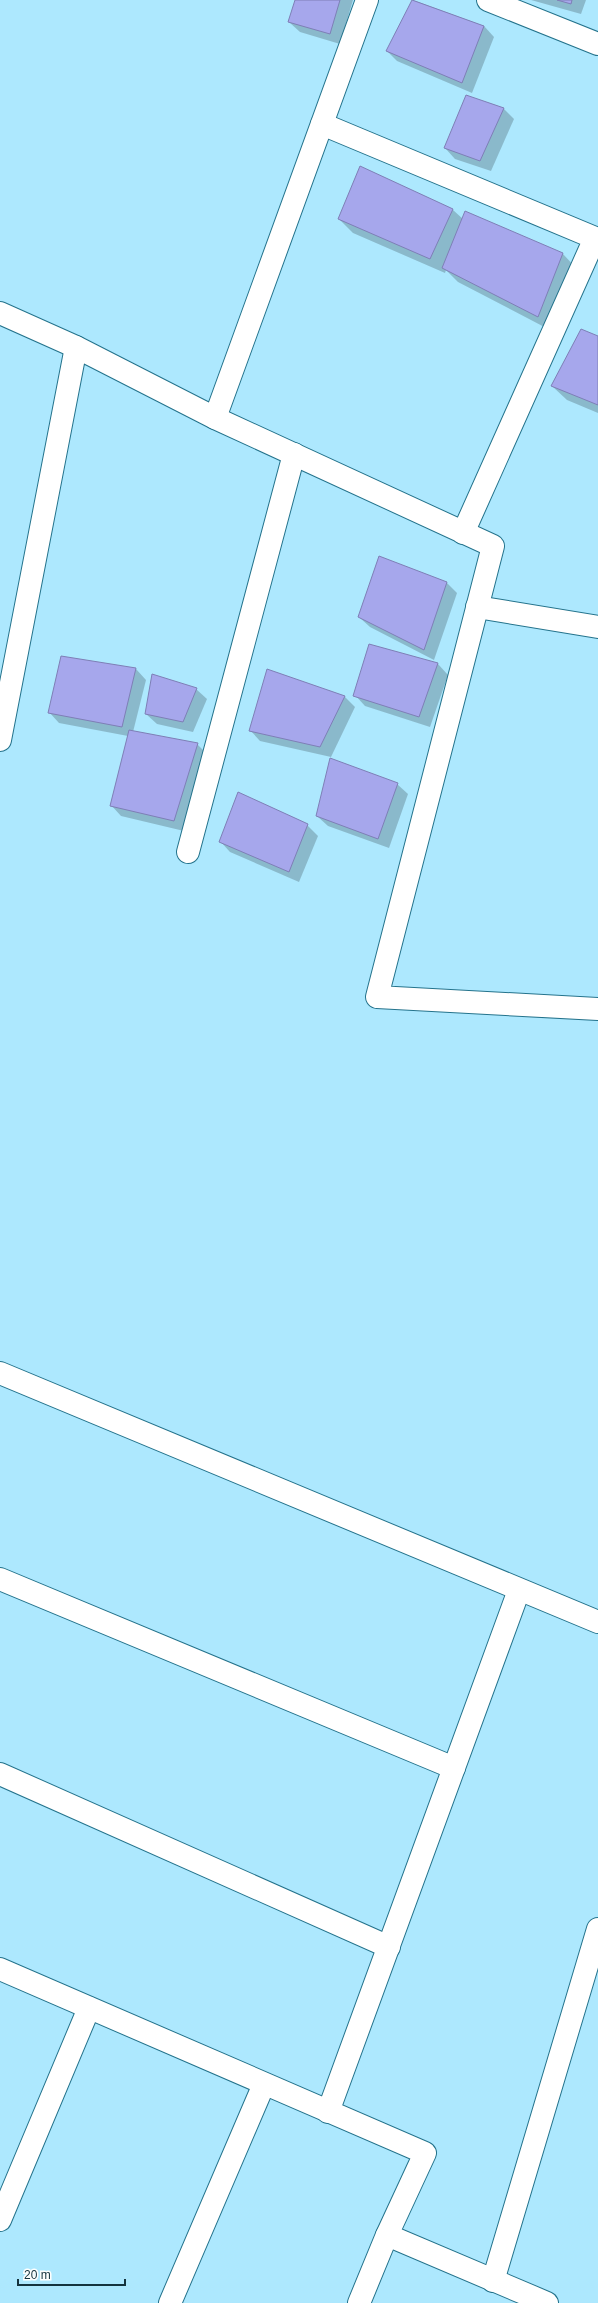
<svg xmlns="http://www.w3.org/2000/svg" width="598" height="2303" font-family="Arial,sans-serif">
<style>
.shadow{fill:#0003}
.building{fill:#a6a7ec;stroke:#7e7fb6}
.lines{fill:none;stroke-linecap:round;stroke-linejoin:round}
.street-casing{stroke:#24738c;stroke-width:24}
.street{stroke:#fff;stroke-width:22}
</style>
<rect width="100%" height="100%" fill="#ade8fe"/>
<g class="shadow">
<path d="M296 0H353L340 44 300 32 289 22Z"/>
<path d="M413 0 484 26 494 37 472 93 397 61 387 51Z"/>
<path d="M531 0H586L581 14Z"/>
<path d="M467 96 504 109 514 119 491 171 455 159 445 148Z"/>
<path d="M453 210 463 219 465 212 563 254 577 269 552 331 458 282 446 270 445 273 353 233 339 219Z"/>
<path d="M598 337V413L567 400 552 386Z"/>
<path d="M446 582 457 593 434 660 370 627 359 617Z"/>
<path d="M370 645 438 664 448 675 430 727 365 706 355 695Z"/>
<path d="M136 669 146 680 133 732 197 744 208 755 184 831 121 816 111 805 128 736 59 723 49 712Z"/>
<path d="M196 689 207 699 193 732 157 724 146 714Z"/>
<path d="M345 697 355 707 331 757 260 741 250 730Z"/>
<path d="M397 784 408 794 389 848 328 826 317 816Z"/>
<path d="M307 825 318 836 299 882 230 852 220 841Z"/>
</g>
<g class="building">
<path d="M295 0H340L330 34 288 22Z"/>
<path d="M412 0 484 26 462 83 386 51Z"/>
<path d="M557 0H572L571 4Z"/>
<path d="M466 95 504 108 480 161 444 148Z"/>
<path d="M360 166 453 209 430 259 338 219Z"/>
<path d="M465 211 563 253 538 317 442 268Z"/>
<path d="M581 329 598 336V405L551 386Z"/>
<path d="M379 556 447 582 424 650 358 617Z"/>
<path d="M369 644 438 663 419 717 353 696Z"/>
<path d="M61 656 136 668 122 727 48 713Z"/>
<path d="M267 669 345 696 320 747 249 731Z"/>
<path d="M152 674 197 688 183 722 145 714Z"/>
<path d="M129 730 198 743 174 821 110 806Z"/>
<path d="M330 758 398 783 378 839 316 816Z"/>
<path d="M238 792 308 824 289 872 219 842Z"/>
</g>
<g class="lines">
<defs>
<g id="street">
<path d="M488 0 598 44"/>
<path d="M322 124 595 238 463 533"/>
<path d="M0 313 76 347"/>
<path d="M215 418 493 546 377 997 598 1009"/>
<path d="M477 607 598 627"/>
<path d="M0 740 76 347 215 418 367 0"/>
<path d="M188 852 294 454"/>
<path d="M0 1373 598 1622"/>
<path d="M0 1579 454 1768"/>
<path d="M0 1774 389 1947"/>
<path d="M0 1969 425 2153 387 2235 547 2303"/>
<path d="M328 2112 519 1590"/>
<path d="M0 2220 89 2008"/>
<path d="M493 2281 598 1929"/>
<path d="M170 2303 264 2084"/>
<path d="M359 2303 387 2235"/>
</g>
</defs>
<use href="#street" class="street-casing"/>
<use href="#street" class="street"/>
</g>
<path d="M18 2279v6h107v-6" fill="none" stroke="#14333e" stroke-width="2"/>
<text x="24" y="2279" font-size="12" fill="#14333e" stroke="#fefffe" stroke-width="3" paint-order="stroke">20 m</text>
</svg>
